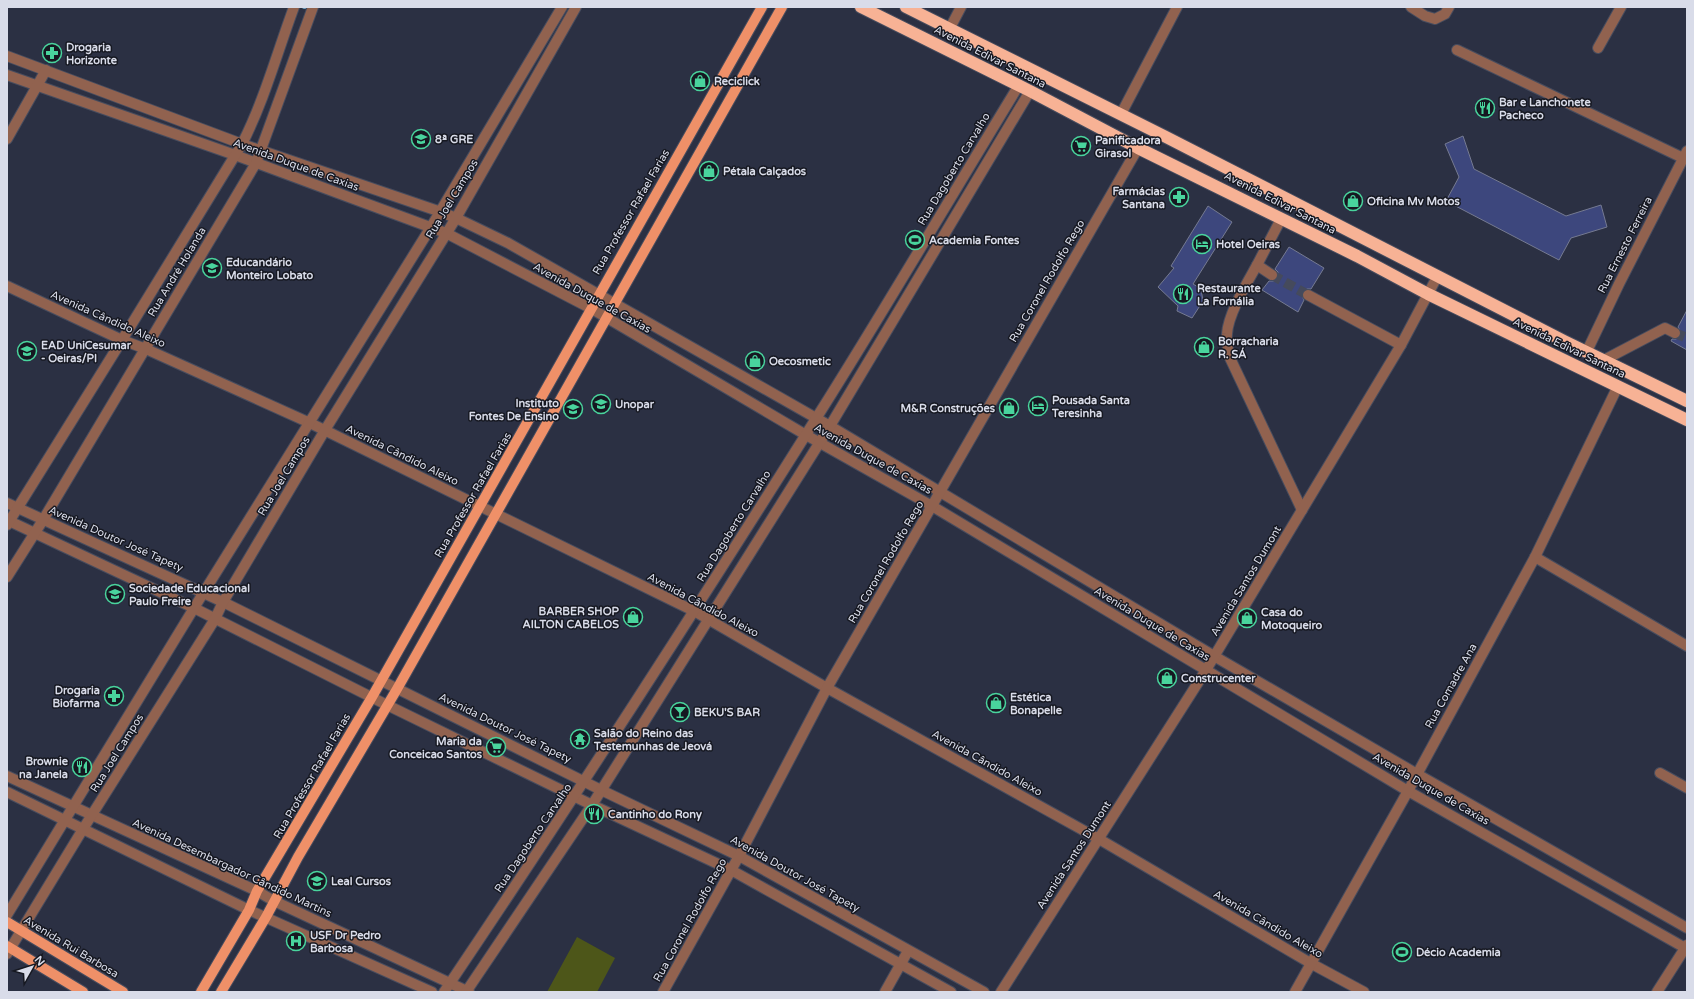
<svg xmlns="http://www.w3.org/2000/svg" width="1694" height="999" font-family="'Varela Round',sans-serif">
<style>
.pitch{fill:#4d5619}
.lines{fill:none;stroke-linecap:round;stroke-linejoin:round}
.stream{stroke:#719ebf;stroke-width:4}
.building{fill:#3d477d;stroke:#757a91}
.minor-tunnel{stroke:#454a5c;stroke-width:10;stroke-dasharray:10 5;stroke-linecap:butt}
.minor-casing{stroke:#474c5e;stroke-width:12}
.major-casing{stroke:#474c5e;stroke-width:12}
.highway-casing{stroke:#474c5e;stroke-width:14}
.minor{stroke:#91624f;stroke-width:10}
.major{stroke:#ef9068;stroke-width:10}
.highway{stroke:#f7b295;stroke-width:12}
.labels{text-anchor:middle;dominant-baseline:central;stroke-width:3;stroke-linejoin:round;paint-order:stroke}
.poi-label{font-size:11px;font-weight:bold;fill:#d9dce9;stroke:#161821;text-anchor:start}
.street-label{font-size:11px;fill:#d9dce9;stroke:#161821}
</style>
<rect width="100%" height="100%" fill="#2b3043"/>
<path class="pitch" d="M577 937 615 958 597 992H547Z"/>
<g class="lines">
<path class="stream" d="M304 7H305"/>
</g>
<g class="building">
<path d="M1463 136 1474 169 1566 216 1601 205 1607 227 1571 238 1559 260 1446 201 1459 177 1445 144Z"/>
<path d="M1208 206 1232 222 1193 284 1201 289 1203 301 1192 318 1177 311 1178 306 1158 287 1174 268 1171 266Z"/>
<path d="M1289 247 1324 268 1311 289H1307L1302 292V296L1304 300 1298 312 1262 290 1269 281H1275L1278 278V272L1275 269Z"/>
<path d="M1687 310V350L1671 341 1672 339H1676L1681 336V332L1678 327Z"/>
</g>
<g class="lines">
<g class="minor-tunnel">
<path d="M1272 275 1308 295"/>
<path d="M1675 333 1687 338"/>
</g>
<defs>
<g id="minor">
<path d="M1411 7 1425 16 1435 19 1445 14 1449 7"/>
<path d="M950 28 961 7"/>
<path d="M1598 48 1621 7"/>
<path d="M1457 50 1683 158"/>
<path d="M7 56 242 144 441 212 456 218 508 243 830 426 1214 656 1417 774 1687 928"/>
<path d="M7 75 235 155 446 233 592 309 806 435 932 506 1408 791 1687 949"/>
<path d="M1121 114 1177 7"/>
<path d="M7 139 46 70"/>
<path d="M1257 265C1247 283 1228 314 1227 334 1226 342 1228 350 1230 358L1302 510"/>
<path d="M1272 275 1257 265 1281 219"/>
<path d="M7 286 122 340 146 349 310 423 694 611 827 688 1099 839 1312 964 1364 992"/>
<path d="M1308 295 1401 345"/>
<path d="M1587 351 1619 284 1687 151"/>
<path d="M1604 360 1665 328 1675 333"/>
<path d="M7 503 223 602 601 790 739 856 984 992"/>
<path d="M7 520 194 608 387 705 592 805 731 870 951 992"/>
<path d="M7 525 122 340 242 144C264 101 277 53 294 7"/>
<path d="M1535 557 1687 646"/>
<path d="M7 577 43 520 256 163 313 7"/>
<path d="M1660 773 1687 788"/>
<path d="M7 776 257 891 274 901 469 992"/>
<path d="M7 792 249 910 432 992"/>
<path d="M7 915 194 608 431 227 562 7"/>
<path d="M7 954 83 829 215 619 223 602 325 430 456 218 576 7"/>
<path d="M444 992C572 802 695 611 817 417 886 308 951 196 1019 85"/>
<path d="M466 992 592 805 830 426 1030 91"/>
<path d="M663 992 739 856 827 688 1138 148"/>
<path d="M885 992 908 951"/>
<path d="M1001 992 1206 670 1401 345 1437 277"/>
<path d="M1295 992 1408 791 1535 557 1618 386"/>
<path d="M1657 992 1687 945"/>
</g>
<g id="major">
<path d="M7 922 123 992"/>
<path d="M7 946 83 992"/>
<path d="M201 992 249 910 257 891 372 697 762 7"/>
<path d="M221 992 266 917 298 857 397 689 782 7"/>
</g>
<g id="highway">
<path d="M861 7 1030 91 1138 148 1357 256 1428 294 1687 420"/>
<path d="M906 7 1166 137 1564 341 1687 401"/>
</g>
</defs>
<use href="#minor" class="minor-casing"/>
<use href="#major" class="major-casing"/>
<use href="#highway" class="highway-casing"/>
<use href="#minor" class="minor"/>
<use href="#major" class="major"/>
<use href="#highway" class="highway"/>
</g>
<defs>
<symbol id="pharmacy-ring" viewBox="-11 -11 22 22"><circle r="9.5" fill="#161821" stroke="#49d49d" stroke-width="1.5"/><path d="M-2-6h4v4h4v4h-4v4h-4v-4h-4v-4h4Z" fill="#49d49d"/></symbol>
<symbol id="shop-ring" viewBox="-11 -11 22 22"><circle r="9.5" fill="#161821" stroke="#49d49d" stroke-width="1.5"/><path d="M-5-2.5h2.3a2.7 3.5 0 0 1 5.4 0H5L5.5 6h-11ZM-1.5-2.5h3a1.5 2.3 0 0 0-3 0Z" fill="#49d49d"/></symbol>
<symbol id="restaurant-ring" viewBox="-11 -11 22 22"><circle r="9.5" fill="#161821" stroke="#49d49d" stroke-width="1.5"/><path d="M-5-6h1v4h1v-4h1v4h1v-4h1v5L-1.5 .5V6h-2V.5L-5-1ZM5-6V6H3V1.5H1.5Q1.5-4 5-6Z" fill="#49d49d"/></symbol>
<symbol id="university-ring" viewBox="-11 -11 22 22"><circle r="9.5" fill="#161821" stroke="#49d49d" stroke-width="1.5"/><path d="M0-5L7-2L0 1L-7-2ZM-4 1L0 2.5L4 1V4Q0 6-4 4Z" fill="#49d49d"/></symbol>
<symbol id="supermarket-ring" viewBox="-11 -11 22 22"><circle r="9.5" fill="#161821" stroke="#49d49d" stroke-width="1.5"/><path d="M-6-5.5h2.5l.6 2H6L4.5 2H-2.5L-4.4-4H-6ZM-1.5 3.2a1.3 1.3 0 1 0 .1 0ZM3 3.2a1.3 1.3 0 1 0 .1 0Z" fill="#49d49d"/></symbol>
<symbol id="stadium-ring" viewBox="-11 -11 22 22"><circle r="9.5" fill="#161821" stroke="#49d49d" stroke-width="1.5"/><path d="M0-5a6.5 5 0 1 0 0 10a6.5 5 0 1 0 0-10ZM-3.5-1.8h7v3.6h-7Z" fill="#49d49d"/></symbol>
<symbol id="hotel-ring" viewBox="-11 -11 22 22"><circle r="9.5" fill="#161821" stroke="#49d49d" stroke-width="1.5"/><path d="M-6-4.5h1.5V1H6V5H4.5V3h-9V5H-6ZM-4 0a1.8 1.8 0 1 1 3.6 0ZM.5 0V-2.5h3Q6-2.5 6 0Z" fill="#49d49d"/></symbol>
<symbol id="school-ring" viewBox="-11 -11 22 22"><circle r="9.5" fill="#161821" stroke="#49d49d" stroke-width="1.5"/><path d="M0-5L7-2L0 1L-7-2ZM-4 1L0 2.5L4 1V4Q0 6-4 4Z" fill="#49d49d"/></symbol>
<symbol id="bar-ring" viewBox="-11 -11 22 22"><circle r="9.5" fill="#161821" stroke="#49d49d" stroke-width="1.5"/><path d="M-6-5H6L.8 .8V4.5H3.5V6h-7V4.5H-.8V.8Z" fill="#49d49d"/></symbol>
<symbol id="temple-ring" viewBox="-11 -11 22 22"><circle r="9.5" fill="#161821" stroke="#49d49d" stroke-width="1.5"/><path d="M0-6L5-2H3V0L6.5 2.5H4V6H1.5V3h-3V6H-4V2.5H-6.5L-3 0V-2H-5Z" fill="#49d49d"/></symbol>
<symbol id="hospital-ring" viewBox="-11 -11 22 22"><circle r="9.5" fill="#161821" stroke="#49d49d" stroke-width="1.5"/><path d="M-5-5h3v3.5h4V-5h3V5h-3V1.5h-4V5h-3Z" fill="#49d49d"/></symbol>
</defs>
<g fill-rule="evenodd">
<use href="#pharmacy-ring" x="41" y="42" width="22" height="22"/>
<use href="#shop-ring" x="689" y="70" width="22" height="22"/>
<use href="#restaurant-ring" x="1474" y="97" width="22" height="22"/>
<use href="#university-ring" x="410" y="128" width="22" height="22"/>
<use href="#supermarket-ring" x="1070" y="135" width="22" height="22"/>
<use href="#shop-ring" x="698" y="160" width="22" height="22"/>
<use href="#pharmacy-ring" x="1168" y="186" width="22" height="22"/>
<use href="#shop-ring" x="1342" y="190" width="22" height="22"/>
<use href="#stadium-ring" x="904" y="229" width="22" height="22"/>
<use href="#hotel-ring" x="1191" y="233" width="22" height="22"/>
<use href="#school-ring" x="201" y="257" width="22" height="22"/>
<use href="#restaurant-ring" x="1172" y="283" width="22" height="22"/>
<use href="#shop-ring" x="1193" y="336" width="22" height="22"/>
<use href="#university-ring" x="16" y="340" width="22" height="22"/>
<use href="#shop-ring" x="744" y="350" width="22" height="22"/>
<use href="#university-ring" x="590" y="393" width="22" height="22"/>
<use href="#hotel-ring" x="1027" y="395" width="22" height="22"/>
<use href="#shop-ring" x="998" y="397" width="22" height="22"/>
<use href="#school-ring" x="562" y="398" width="22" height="22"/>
<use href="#school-ring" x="104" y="583" width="22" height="22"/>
<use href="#shop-ring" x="622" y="606" width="22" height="22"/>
<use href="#shop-ring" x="1236" y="607" width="22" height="22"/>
<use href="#shop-ring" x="1156" y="667" width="22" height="22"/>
<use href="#pharmacy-ring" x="103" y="685" width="22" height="22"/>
<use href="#shop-ring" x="985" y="692" width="22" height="22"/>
<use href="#bar-ring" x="669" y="701" width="22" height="22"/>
<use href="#temple-ring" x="569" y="728" width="22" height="22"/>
<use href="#supermarket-ring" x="485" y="736" width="22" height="22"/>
<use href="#restaurant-ring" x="71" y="756" width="22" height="22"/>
<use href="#restaurant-ring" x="583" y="803" width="22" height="22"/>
<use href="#school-ring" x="306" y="870" width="22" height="22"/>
<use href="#hospital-ring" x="285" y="930" width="22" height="22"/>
<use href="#stadium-ring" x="1391" y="941" width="22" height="22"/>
</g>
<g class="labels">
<g class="poi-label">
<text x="66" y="47">Drogaria<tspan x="66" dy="13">Horizonte</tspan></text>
<text x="714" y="81">Reciclick</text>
<text x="1499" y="102">Bar e Lanchonete<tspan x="1499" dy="13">Pacheco</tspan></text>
<text x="435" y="139">8ª GRE</text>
<text x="1095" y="140">Panificadora<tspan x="1095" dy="13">Girasol</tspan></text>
<text x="723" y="171">Pétala Calçados</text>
<text x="1165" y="191" text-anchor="end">Farmácias<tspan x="1165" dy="13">Santana</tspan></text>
<text x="1367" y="201">Oficina Mv Motos</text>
<text x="929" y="240">Academia Fontes</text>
<text x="1216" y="244">Hotel Oeiras</text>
<text x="226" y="262">Educandário<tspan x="226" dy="13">Monteiro Lobato</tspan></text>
<text x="1197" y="288">Restaurante<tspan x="1197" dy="13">La Fornália</tspan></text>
<text x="1218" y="341">Borracharia<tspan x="1218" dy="13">R. SÁ</tspan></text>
<text x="41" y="345">EAD UniCesumar<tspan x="41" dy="13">- Oeiras/PI</tspan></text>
<text x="769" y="361">Oecosmetic</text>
<text x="1052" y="400">Pousada Santa<tspan x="1052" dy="13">Teresinha</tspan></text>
<text x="559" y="403" text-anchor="end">Instituto<tspan x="559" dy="13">Fontes De Ensino</tspan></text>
<text x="615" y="404">Unopar</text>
<text x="995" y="408" text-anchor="end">M&amp;R Construções</text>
<text x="129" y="588">Sociedade Educacional<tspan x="129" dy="13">Paulo Freire</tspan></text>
<text x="619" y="611" text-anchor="end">BARBER SHOP<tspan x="619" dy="13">AILTON CABELOS</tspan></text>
<text x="1261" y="612">Casa do<tspan x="1261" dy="13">Motoqueiro</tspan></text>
<text x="1181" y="678">Construcenter</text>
<text x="100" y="690" text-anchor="end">Drogaria<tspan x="100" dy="13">Biofarma</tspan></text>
<text x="1010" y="697">Estética<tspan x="1010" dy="13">Bonapelle</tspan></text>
<text x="694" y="712">BEKU'S BAR</text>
<text x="594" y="733">Salão do Reino das<tspan x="594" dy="13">Testemunhas de Jeová</tspan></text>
<text x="482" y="741" text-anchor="end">Maria da<tspan x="482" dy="13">Conceicao Santos</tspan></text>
<text x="68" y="761" text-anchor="end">Brownie<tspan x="68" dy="13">na Janela</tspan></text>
<text x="608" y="814">Cantinho do Rony</text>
<text x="331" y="881">Leal Cursos</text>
<text x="310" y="935">USF Dr Pedro<tspan x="310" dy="13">Barbosa</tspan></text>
<text x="1416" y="952">Décio Academia</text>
</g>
<g class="street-label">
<text transform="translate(990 57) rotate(27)">Avenida Edivar Santana</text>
<text transform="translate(296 165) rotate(20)">Avenida Duque de Caxias</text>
<text transform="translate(954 169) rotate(-59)">Rua Dagoberto Carvalho</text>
<text transform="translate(452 199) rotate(-59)">Rua Joel Campos</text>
<text transform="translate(1280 203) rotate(27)">Avenida Edivar Santana</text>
<text transform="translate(631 212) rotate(-60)">Rua Professor Rafael Farias</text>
<text transform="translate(1625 245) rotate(-63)">Rua Ernesto Ferreira</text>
<text transform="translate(177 272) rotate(-59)">Rua André Holanda</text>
<text transform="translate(1047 281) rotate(-60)">Rua Coronel Rodolfo Rego</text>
<text transform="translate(592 298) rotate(29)">Avenida Duque de Caxias</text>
<text transform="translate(108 319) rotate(24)">Avenida Cândido Aleixo</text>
<text transform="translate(1569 348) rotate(26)">Avenida Edivar Santana</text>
<text transform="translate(402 455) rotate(26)">Avenida Cândido Aleixo</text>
<text transform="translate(873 459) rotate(29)">Avenida Duque de Caxias</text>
<text transform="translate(284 476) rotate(-59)">Rua Joel Campos</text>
<text transform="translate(473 495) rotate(-60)">Rua Professor Rafael Farias</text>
<text transform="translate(734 526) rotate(-58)">Rua Dagoberto Carvalho</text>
<text transform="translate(116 539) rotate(24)">Avenida Doutor José Tapety</text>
<text transform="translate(886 562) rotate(-60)">Rua Coronel Rodolfo Rego</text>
<text transform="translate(1246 581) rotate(-59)">Avenida Santos Dumont</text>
<text transform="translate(703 605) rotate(28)">Avenida Cândido Aleixo</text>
<text transform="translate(1152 624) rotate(31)">Avenida Duque de Caxias</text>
<text transform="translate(1451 686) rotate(-61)">Rua Comadre Ana</text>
<text transform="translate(505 728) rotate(26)">Avenida Doutor José Tapety</text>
<text transform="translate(117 753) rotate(-58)">Rua Joel Campos</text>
<text transform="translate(987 763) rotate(29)">Avenida Cândido Aleixo</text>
<text transform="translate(312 776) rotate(-60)">Rua Professor Rafael Farias</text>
<text transform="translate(1431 789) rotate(30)">Avenida Duque de Caxias</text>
<text transform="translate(533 838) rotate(-56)">Rua Dagoberto Carvalho</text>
<text transform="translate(1074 855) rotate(-57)">Avenida Santos Dumont</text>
<text transform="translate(232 868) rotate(25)">Avenida Desembargador Cândido Martins</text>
<text transform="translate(795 874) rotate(29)">Avenida Doutor José Tapety</text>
<text transform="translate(690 920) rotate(-61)">Rua Coronel Rodolfo Rego</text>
<text transform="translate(1268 924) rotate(30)">Avenida Cândido Aleixo</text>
<text transform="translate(71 947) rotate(31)">Avenida Rui Barbosa</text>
</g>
</g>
<rect width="1694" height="999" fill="none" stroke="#d9dce9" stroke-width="16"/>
<g transform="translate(32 967) rotate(51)" stroke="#161821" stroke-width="3" paint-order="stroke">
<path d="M0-3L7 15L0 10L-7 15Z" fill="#d9dce9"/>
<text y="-6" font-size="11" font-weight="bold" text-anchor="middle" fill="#d9dce9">N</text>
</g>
</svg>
